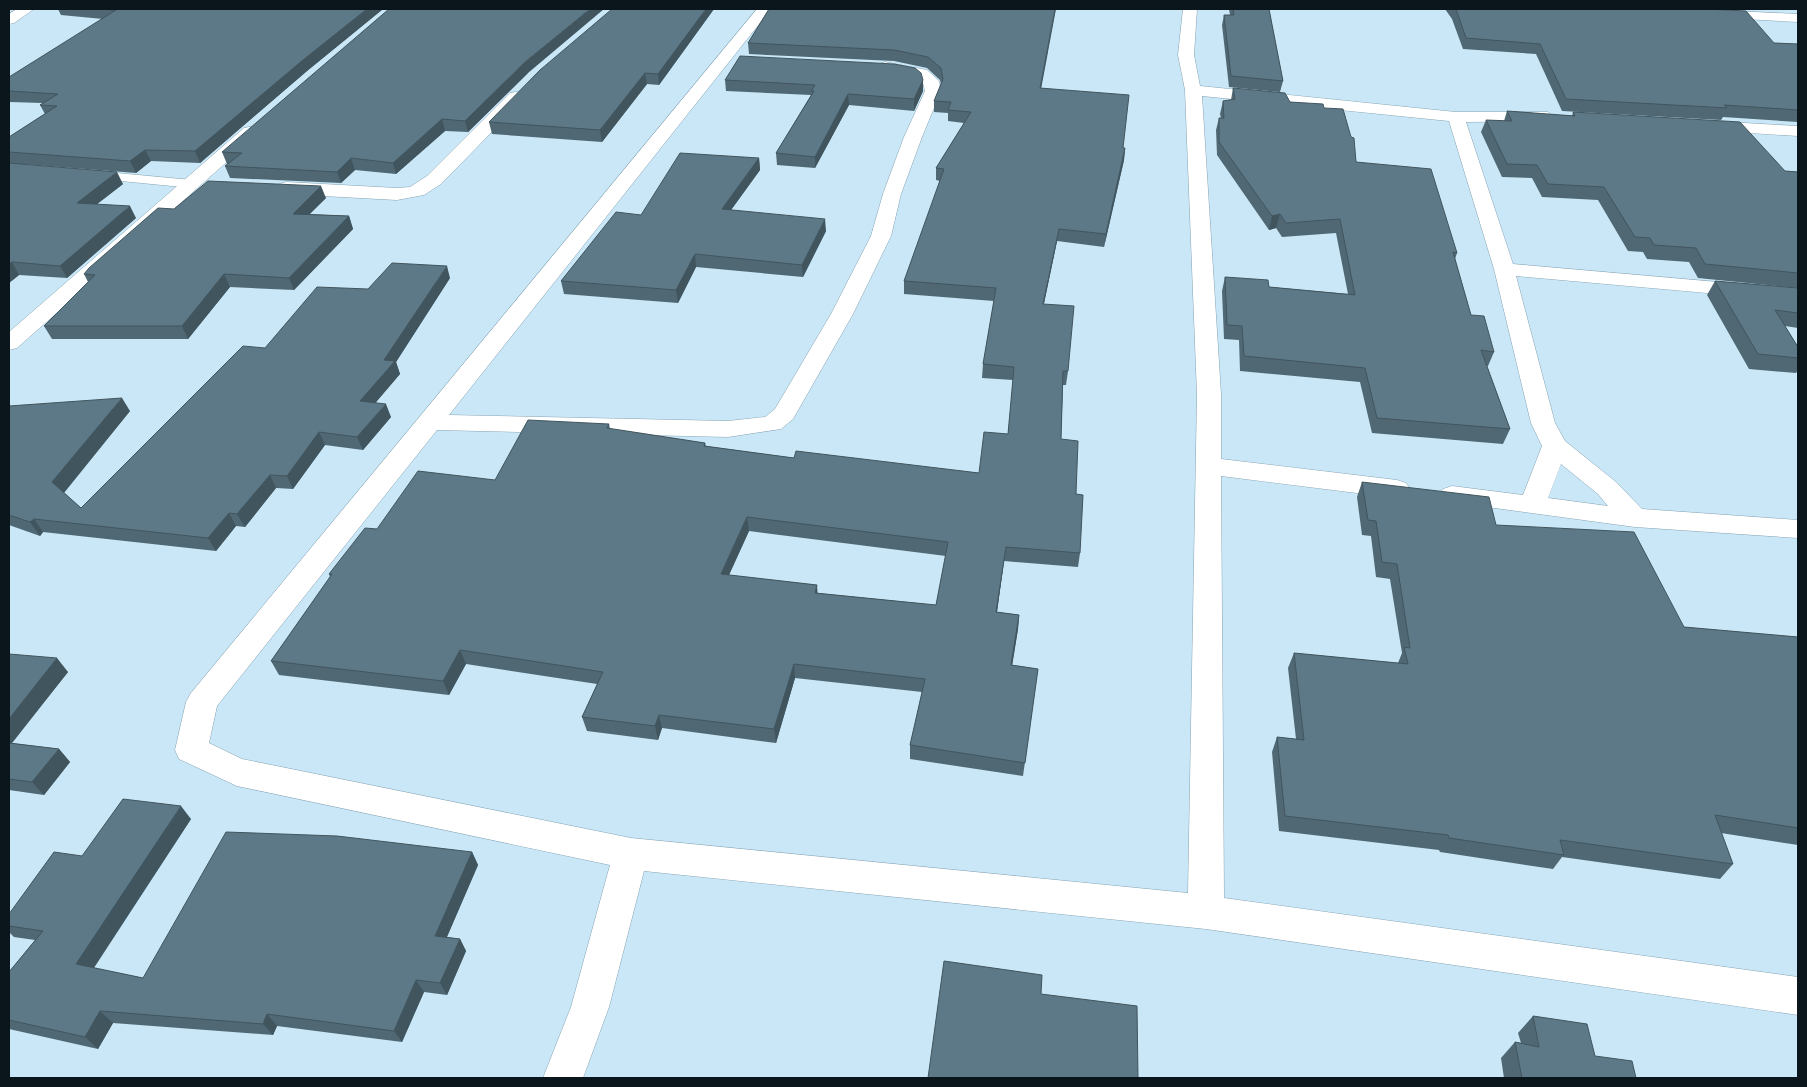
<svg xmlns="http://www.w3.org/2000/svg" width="1807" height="1087" font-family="'Golos Text',sans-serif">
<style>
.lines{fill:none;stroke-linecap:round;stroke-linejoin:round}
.lane-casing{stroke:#86a3b2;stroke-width:1}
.street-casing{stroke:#86a3b2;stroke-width:1}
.secondary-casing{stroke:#86a3b2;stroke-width:1}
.lane{fill:#fff;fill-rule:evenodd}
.street{fill:#fff;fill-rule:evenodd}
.secondary{fill:#fff;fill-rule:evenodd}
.wall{fill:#506874;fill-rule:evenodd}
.shaded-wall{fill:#41555e}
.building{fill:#5d7987;stroke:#41555e;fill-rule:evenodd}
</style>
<rect width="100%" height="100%" fill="#c9e7f7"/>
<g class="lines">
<defs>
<path id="lane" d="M95 171 192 180 198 184 192 188 91 178 89 175Z"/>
<g id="street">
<path d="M757 9H771L449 415 728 421 765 417 775 409 831 314 871 236 883 194 904 137 925 91 923 83 916 77 879 70 877 67 879 64 885 62 927 70 939 81 941 91 922 137 901 194 891 236 853 314 793 419 781 429 728 437 437 430 217 706 209 743 242 759 631 838 1188 893 1197 394 1185 90 1178 55 1183 9H1197L1194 55 1200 86 1456 112H1548L1551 116 1548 120 1542 121 1466 122 1513 264 1798 289V301L1516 276 1555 423 1565 441 1616 482 1642 509 1798 520V538L1635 527 1443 501 1439 495 1443 489 1452 486 1523 495 1542 446 1531 423 1494 269 1449 121 1202 96 1221 394V459L1397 480 1406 483 1410 489 1406 495 1397 498 1221 476 1224 898 1798 977V1015L1206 929 644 871 609 1007 583 1078H543L571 1007 610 865 237 786 179 759 175 750 186 702 191 693ZM1561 464 1598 494 1608 506 1548 498Z"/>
<path d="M1712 10 1798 14V22L1707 17 1705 14 1707 11Z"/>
<path d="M516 92 522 93 524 97 522 101 441 184 424 195 397 200 286 194 279 192 277 188 279 184 286 182 397 188 410 187 427 176 510 93Z"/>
<path d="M1708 121 1798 126V136L1702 130 1699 126 1702 122Z"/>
<path d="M250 127 256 128 259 132 256 136 17 348 9 350V332L244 128Z"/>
</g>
<path id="secondary" d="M17 9H34L14 23 9 24V14Z"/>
</defs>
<use href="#lane" class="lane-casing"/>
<use href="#street" class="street-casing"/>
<use href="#secondary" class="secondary-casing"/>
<use href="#lane" class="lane"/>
<use href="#street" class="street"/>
<use href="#secondary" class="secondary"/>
</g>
<g class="wall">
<path d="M58 9H383L307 71 200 163 151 161 136 173 23 164 123 184 97 204 136 218 67 278 19 275 9 283V137L45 114 40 105 43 103 9 102V91L103 19 61 15Z"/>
<path d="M714 9 659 85 647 84 602 142 492 134 489 122Z"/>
<path d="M769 9 1041 88 1123 148H1125L1124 160 1104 247 1057 241 1044 304 1068 371 1066 385H1063L1061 439 1076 494 1080 553 1078 567 1004 561 997 612 1019 615 1018 629 1012 665 1038 669 1023 776 910 759V745L922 692 795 678 776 743 662 728 658 740 587 731 582 717 597 684 466 664 449 695 279 675 271 661 330 577 329 574 377 529 495 480 609 424 610 429 705 443 706 446 794 458 979 473 1008 434 1013 380 982 378 983 364 994 301 904 294V281L940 181 936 180V168L964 123 948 121V113L934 112V101L941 84 940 80 927 68 894 61 749 54 748 43ZM749 531 946 556 936 605 817 593V585L729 575Z"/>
<path d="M1229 9H1269L1283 81 1280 92 1229 87 1222 25 1224 15H1230Z"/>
<path d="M1445 9H1705L1774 43 1798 44V122L1723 117 1721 120 1562 111 1536 54 1463 49 1452 19Z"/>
<path d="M528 73 468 132 445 131 396 174 355 170 341 183 230 178 225 166 228 164H227L222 152Z"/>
<path d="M725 80H923V91L914 111 849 105 815 168 777 165 776 153 811 95 726 91Z"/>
<path d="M1233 88 1290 102 1324 108 1356 162 1457 253 1455 259 1471 315 1494 352 1488 366H1487L1510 429 1503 444 1372 433 1360 382 1240 371 1239 340 1224 339 1222 291 1225 277 1269 287 1348 294 1336 233 1282 237 1276 228 1269 230 1217 155 1216 130 1219 118H1221L1220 114 1223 101 1231 100Z"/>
<path d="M1507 111 1572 116 1573 112 1785 171 1798 172V288L1698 278 1689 262 1647 259 1643 252 1628 251 1598 200 1542 197 1532 178 1502 177 1481 132 1486 120 1504 121Z"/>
<path d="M759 158 760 170 731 210 826 231 803 277 696 267 678 303 564 294 561 281 641 215Z"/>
<path d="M326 198 309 214 349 216 353 229 294 290 230 287 188 339H52L44 326 88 282 84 274 174 209Z"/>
<path d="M450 278 396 362 400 374 375 403 391 417 363 450 325 445 293 489 276 488 245 527 236 526 216 551 43 532 40 536 9 525V406L130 411 64 493 81 508 265 348Z"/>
<path d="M1715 281 1798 288V328L1785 326 1798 347V370L1796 373 1749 369 1707 295Z"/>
<path d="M1362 482 1496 525 1684 627 1798 637V845L1721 833 1733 864 1720 879 1562 857 1553 869 1440 852 1439 850 1279 831 1272 752 1277 737 1296 739 1288 668 1294 653 1398 663 1402 653 1390 579 1376 577 1371 536 1362 535 1357 497Z"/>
<path d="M9 654 68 672 11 743 59 749 70 762 44 795 9 790Z"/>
<path d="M191 819 94 968 143 978 472 852 478 865 447 937 460 939 466 951 447 995 424 992 402 1042 277 1026 273 1035 113 1023 98 1049 9 1029V972L35 940 14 937 9 932V914L82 856Z"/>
<path d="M1533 1016 1595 1056 1636 1078H1504L1501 1058 1515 1042 1521 1043 1518 1033Z"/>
</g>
<g class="shaded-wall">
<path d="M367 9H383L307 71 200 163 195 151 303 60Z"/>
<path d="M590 9H604L528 73 468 132 465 121 525 62Z"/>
<path d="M706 9H714L659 85 658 74Z"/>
<path d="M1055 9H1056L1039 100 1040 88Z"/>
<path d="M645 73 647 84 602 142 600 130Z"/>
<path d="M923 80V91L914 111V99Z"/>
<path d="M848 94 849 105 815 168V157Z"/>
<path d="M442 119 445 131 396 174 393 163Z"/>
<path d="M1125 148 1124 160 1104 247 1106 234Z"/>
<path d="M145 150 151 161 136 173 130 161Z"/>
<path d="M351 158 355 170 341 183 337 172Z"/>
<path d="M759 158 760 170 723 221 722 209Z"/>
<path d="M117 172 123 184 83 215 77 203Z"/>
<path d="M321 186 326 198 298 226 293 214Z"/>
<path d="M130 206 136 218 67 278 60 266Z"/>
<path d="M1280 214 1276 228 1269 230 1272 216Z"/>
<path d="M349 216 353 229 294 290 289 278Z"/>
<path d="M825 219 826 231 803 277 802 265Z"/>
<path d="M1059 229 1057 241 1041 317 1043 304Z"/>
<path d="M695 254 696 267 678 303 676 290Z"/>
<path d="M12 262 19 275 9 283V264Z"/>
<path d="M447 266 450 278 396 362 400 374 366 414 360 401 384 360Z"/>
<path d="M224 274 230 287 188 339 182 326Z"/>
<path d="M122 398 130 411 61 496 52 482Z"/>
<path d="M386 404 391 417 363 450 357 437Z"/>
<path d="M319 432 325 445 293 489 287 476Z"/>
<path d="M270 475 276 488 245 527 237 514Z"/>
<path d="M229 513 236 526 216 551 208 538Z"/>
<path d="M747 517 749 531 723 588 721 574Z"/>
<path d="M34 519 43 532 40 536 30 522Z"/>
<path d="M1006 547 1004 561 995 626 996 612Z"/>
<path d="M817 585 818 599 815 593Z"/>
<path d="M1019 615 1018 629 1010 679 1011 665Z"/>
<path d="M460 650 466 664 449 695 443 681Z"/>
<path d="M57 658 68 672 9 747V719Z"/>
<path d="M794 664 795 678 776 743 774 729Z"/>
<path d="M659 715 662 728 658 740 655 726Z"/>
<path d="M59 749 70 762 44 795 32 782Z"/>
<path d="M181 806 191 819 88 976 76 964Z"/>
<path d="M472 852 478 865 442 948 435 936Z"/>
<path d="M460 939 466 951 447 995 440 983Z"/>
<path d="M416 980 424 992 402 1042 394 1031Z"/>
<path d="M100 1011 113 1023 98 1049 85 1037Z"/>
<path d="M267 1014 277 1026 273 1035 263 1024Z"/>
</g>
<g class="building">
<path d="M99 9H367L303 60 195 151 145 150 130 161 9 152V137L57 106 40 105 58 94 9 91V77L116 10Z"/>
<path d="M389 9H590L525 62 465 121 442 119 393 163 351 158 337 172 225 166 242 153 222 152Z"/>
<path d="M612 9H706L658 74 645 73 600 130 489 122 540 70Z"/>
<path d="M769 9H1055L1040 88 1129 95 1123 148H1125L1106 234 1059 229 1043 304 1074 306 1068 371H1063L1061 439 1078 441 1076 494 1083 495 1080 553 1006 547 996 612 1019 615 1011 665 1038 669 1025 763 910 745 925 679 794 664 774 729 659 715 655 726 582 717 603 672 460 650 443 681 271 661 332 574H329L365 528 377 529 418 471 495 480 528 420 609 424 607 428 705 443 704 446 794 458 796 451 979 473 984 432 1008 434 1014 367 983 364 996 288 904 281 944 169 936 168 971 112 948 110 951 102 934 101 943 79 941 68 928 57 894 50 748 43ZM747 517 948 542 936 605 815 593 817 585 721 574Z"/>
<path d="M1233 9H1269L1283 81 1231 76 1224 15H1234Z"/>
<path d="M1456 9H1705L1746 11 1774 43 1798 44V110L1724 105 1727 108 1566 99 1540 44 1466 38Z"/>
<path d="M740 56 894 64 915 68 921 73 923 80 914 99 848 94 815 157 776 153 814 91H811L815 85 725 80Z"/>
<path d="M1233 88 1285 93 1290 102 1323 104 1324 108 1343 109 1351 137 1354 138 1356 162 1431 169 1457 253 1453 252 1471 315 1484 316 1494 352 1481 350 1510 429 1377 418 1365 368 1244 356 1242 326 1227 325 1225 277 1268 280 1269 287 1355 295 1340 219 1286 223 1280 214 1272 216 1219 142V118H1224L1223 101 1235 99Z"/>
<path d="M1507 111 1575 116 1573 112 1740 122 1785 171 1798 172V273L1705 264 1696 248 1654 245 1650 238 1635 237 1604 187 1548 184 1537 165 1507 164 1486 120 1512 121Z"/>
<path d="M680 153 759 158 722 209 825 219 802 265 695 254 676 290 561 281 616 212 641 215Z"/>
<path d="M9 163 117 172 77 203 130 206 60 266 12 262 9 264Z"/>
<path d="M208 181 321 186 293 214 349 216 289 278 224 274 182 326H44L95 275 84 274 89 268 158 208 174 209Z"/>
<path d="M392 263 447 266 384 360 395 361 360 401 386 404 357 437 319 432 287 476 270 475 237 514 229 513 208 538 34 519 30 522 9 515V406L122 398 52 482 81 508 243 346 265 348 317 287 368 289Z"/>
<path d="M1715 281 1798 288V313L1775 310 1798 347V358L1758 354Z"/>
<path d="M1362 482 1489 497 1496 525 1634 532 1684 627 1798 637V828L1715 815 1733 864 1560 840 1564 855 1449 838 1448 835 1285 816 1277 737 1304 740 1294 653 1408 664 1404 647 1410 648 1397 564 1382 562 1376 521 1368 520Z"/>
<path d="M9 654 57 658 9 719Z"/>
<path d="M9 743 59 749 32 782 9 779Z"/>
<path d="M123 799 181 806 76 964 143 978 226 832 337 836 472 852 435 936 460 939 440 983 416 980 394 1031 267 1014 263 1024 100 1011 85 1037 9 1020V972L43 931 9 926V914L54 852 82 856Z"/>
<path d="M944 961 1042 975 1041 994 1137 1006 1138 1078H928Z"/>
<path d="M1533 1016 1587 1024 1595 1056 1632 1061 1636 1078H1522L1515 1042 1539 1047Z"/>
</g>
<rect width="1807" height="1087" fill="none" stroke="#0b161c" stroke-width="20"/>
</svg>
